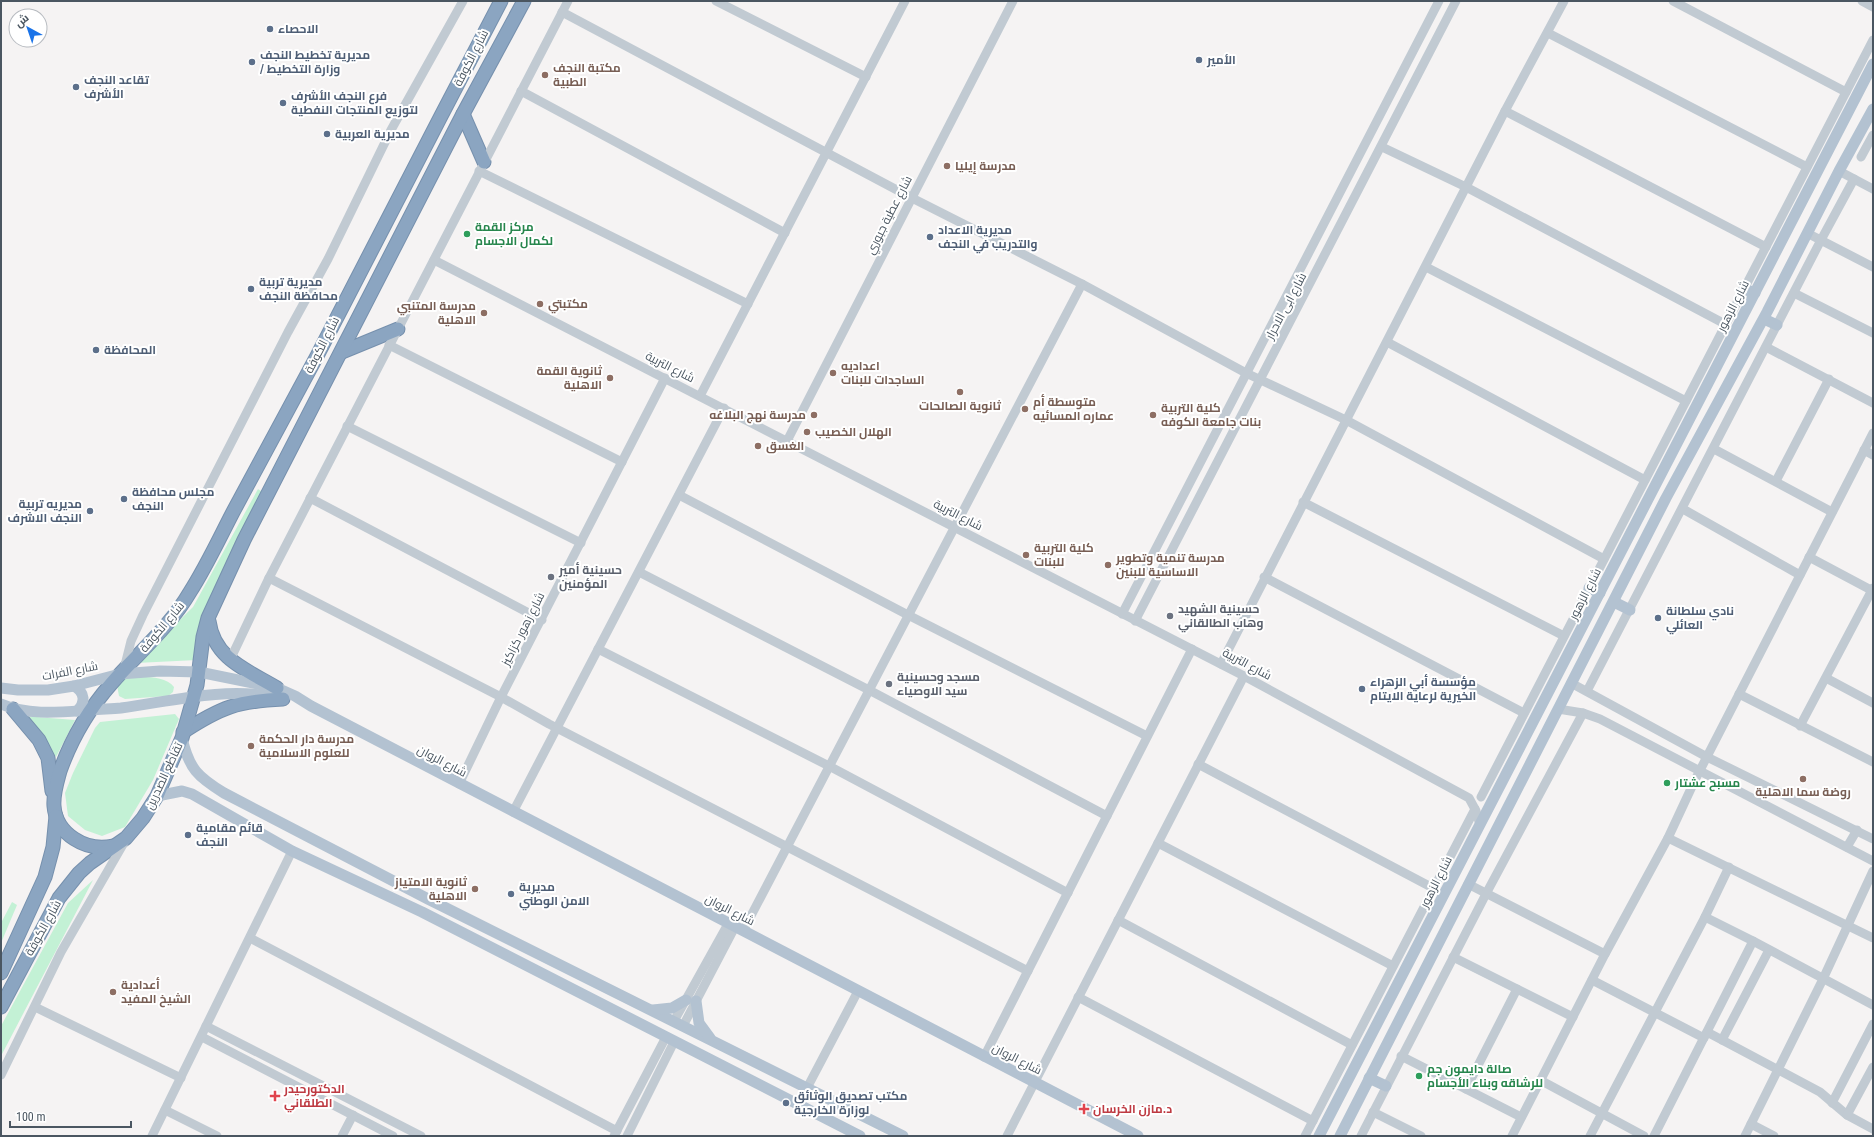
<svg xmlns="http://www.w3.org/2000/svg" width="1874" height="1137" font-family="'Roboto Condensed',Cairo,sans-serif">
<style>
.green{fill:#c3f1d5}
.lines{fill:none;stroke-linecap:round;stroke-linejoin:round}
.highway-casing{stroke:#7690ad;stroke-width:15}
.minor{stroke:#c1cad2;stroke-width:9}
.major{stroke:#b3c2d1;stroke-width:11}
.highway{stroke:#8ba5c1;stroke-width:13}
.service-dot{fill:#5c6f8a;stroke:#fff;stroke-width:1.5}
.education-dot{fill:#8d6e63;stroke:#fff;stroke-width:1.5}
.leisure-dot{fill:#2e9e5b;stroke:#fff;stroke-width:1.5}
.worship-dot{fill:#6b7280;stroke:#fff;stroke-width:1.5}
.health-dot{fill:#e0444e;stroke:#fff;stroke-width:1.5}
.labels{text-anchor:middle;dominant-baseline:central;stroke-width:4;stroke-linejoin:round;paint-order:stroke}
.service-label{font-size:12px;font-weight:bold;fill:#4e5e75;stroke:#fff;text-anchor:start}
.street-label{font-size:12px;fill:#4a5661;stroke:#fff}
.education-label{font-size:12px;font-weight:bold;fill:#785e54;stroke:#fff;text-anchor:start}
.leisure-label{font-size:12px;font-weight:bold;fill:#27864d;stroke:#fff;text-anchor:start}
.worship-label{font-size:12px;font-weight:bold;fill:#5b616d;stroke:#fff;text-anchor:start}
.health-label{font-size:12px;font-weight:bold;fill:#be3a42;stroke:#fff;text-anchor:start}
</style>
<rect width="100%" height="100%" fill="#f5f3f3"/>
<g class="green">
<path d="M258 489 264 493 197 660 136 663 193 607Z"/>
<path d="M129 677C144 677 165 675 174 687L173 692 168 696 125 699 119 696 117 685 122 680Z"/>
<path d="M175 714 179 719 153 780 125 827 102 836 85 830 68 816 65 793 73 773 95 728 100 722Z"/>
<path d="M24 716 75 720 56 757Z"/>
<path d="M93 880 1 1056V1026L68 903Z"/>
<path d="M12 902 17 905 1 943V923Z"/>
</g>
<g class="lines">
<defs>
<g id="highway">
<path d="M463 114 484 162"/>
<path d="M342 352 398 329"/>
<path d="M209 621C214 659 247 670 277 688"/>
<path d="M13 709 39 740 48 758 52 791"/>
<path d="M183 732C221 707 238 701 283 699"/>
<path d="M113 846C86 852 56 834 54 806 53 794 57 782 60 771 71 740 89 709 111 684 138 653 169 628 190 592 206 567 219 539 233 512 261 460 289 408 317 356 378 238 439 119 501 1"/>
<path d="M1 973 45 877 53 847 56 816"/>
<path d="M1 1007 59 898 79 873 90 863 126 838 143 818 157 796 182 738 197 685 203 637 208 618 244 540 463 114 524 1"/>
</g>
</defs>
<use href="#highway" class="highway-casing"/>
<g class="minor">
<path d="M716 1 866 77"/>
<path d="M1673 1 1846 92"/>
<path d="M1862 1 1873 7"/>
<path d="M562 12 912 198 1082 284 1246 373 1346 420 1604 559"/>
<path d="M1548 33 1807 167"/>
<path d="M521 91 785 233"/>
<path d="M1505 111 1766 247"/>
<path d="M1382 147 1466 187 1725 324"/>
<path d="M1861 157 1873 135"/>
<path d="M479 171 748 304"/>
<path d="M1839 171 1873 189"/>
<path d="M1807 233 1873 267"/>
<path d="M434 260 1244 676 1469 798 1476 811 1480 825"/>
<path d="M1426 267 1686 401"/>
<path d="M1794 293 1873 333"/>
<path d="M1387 342 1645 480"/>
<path d="M389 345 622 462"/>
<path d="M1766 347 1873 403"/>
<path d="M700 396 905 1"/>
<path d="M347 426 581 543"/>
<path d="M787 441 1013 1"/>
<path d="M1714 449 1832 512"/>
<path d="M1864 450 1873 455"/>
<path d="M1776 481 1829 379"/>
<path d="M679 495 908 615 1147 736"/>
<path d="M310 498 542 620"/>
<path d="M1303 502 1564 636"/>
<path d="M1683 509 1800 575"/>
<path d="M1809 557 1873 591"/>
<path d="M639 572 869 690 1107 816"/>
<path d="M1264 577 1524 713"/>
<path d="M269 578 501 697 549 724 1028 971"/>
<path d="M1122 614 1439 1"/>
<path d="M1135 621 1456 1"/>
<path d="M598 649 829 766 1068 893"/>
<path d="M230 660 269 578 568 1"/>
<path d="M1221 664 1505 111 1564 1"/>
<path d="M124 669 131 641 143 615 288 332 328 259 391 130 463 1"/>
<path d="M1826 678 1873 703"/>
<path d="M1571 683 1707 757 1873 839"/>
<path d="M1587 691 1821 240 1854 179"/>
<path d="M1739 694 1873 762"/>
<path d="M1558 709 1583 713 1600 719 1873 861"/>
<path d="M1800 726 1873 588"/>
<path d="M1198 764 1433 888"/>
<path d="M459 784 501 697 665 378"/>
<path d="M1481 797 1873 40"/>
<path d="M513 812 724 408"/>
<path d="M1668 838 1873 938"/>
<path d="M1158 843 1393 966"/>
<path d="M1847 847 1857 830"/>
<path d="M1468 884 1605 954"/>
<path d="M1705 917 1753 941 1873 1005"/>
<path d="M1118 920 1352 1045"/>
<path d="M743 931 1082 284"/>
<path d="M250 938 617 1131"/>
<path d="M1453 957 1573 1017"/>
<path d="M1592 980 1704 1038"/>
<path d="M1078 997 1313 1121"/>
<path d="M35 1007 181 1078"/>
<path d="M674 1021 728 924"/>
<path d="M206 1026 421 1136"/>
<path d="M683 1026 735 927"/>
<path d="M1707 1032 1820 1092 1847 1115 1873 1129"/>
<path d="M202 1037 393 1136"/>
<path d="M1722 1040 1769 950"/>
<path d="M1401 1056 1521 1117"/>
<path d="M984 1057 1192 649"/>
<path d="M1 1075 61 952 125 841"/>
<path d="M1540 1080 1644 1136"/>
<path d="M807 1088 858 991"/>
<path d="M1466 1089 1517 989"/>
<path d="M1832 1103 1873 1024"/>
<path d="M165 1110 217 1136"/>
<path d="M1373 1112 1421 1136"/>
<path d="M1847 1115 1873 1067"/>
<path d="M1751 1124 1774 1136"/>
<path d="M152 1136 292 851"/>
<path d="M342 1136 353 1115"/>
<path d="M614 1136 666 1037"/>
<path d="M627 1136 674 1042"/>
<path d="M1007 1136 1244 676"/>
<path d="M1305 1136 1475 809"/>
<path d="M1361 1136 1487 892 1583 713"/>
<path d="M1512 1136 1605 954 1668 838 1695 780 1873 433"/>
<path d="M1590 1136 1705 917 1729 867"/>
<path d="M1654 1136 1753 941"/>
<path d="M1745 1136 1823 979 1873 871"/>
</g>
<g class="major">
<path d="M1744 289 1755 293"/>
<path d="M1764 319 1777 325"/>
<path d="M1589 588 1600 593"/>
<path d="M1614 602 1630 610"/>
<path d="M74 686C85 692 86 703 77 711"/>
<path d="M1 688 18 690H48L74 686 120 674 160 671 199 672 277 688 295 696 311 706 1138 1136"/>
<path d="M1 704C28 716 62 712 91 710 101 709 111 709 121 708 172 701 224 687 275 697"/>
<path d="M182 738C189 769 198 777 224 793L428 899 903 1136"/>
<path d="M157 796 182 791 192 794 292 851 422 912 860 1136"/>
<path d="M696 1001 699 1023 710 1038"/>
<path d="M653 1010 672 1008 686 1000"/>
<path d="M1369 1078 1386 1086"/>
<path d="M1319 1136 1873 64"/>
<path d="M1340 1136 1666 498 1767 312 1839 171 1873 109"/>
</g>
<use href="#highway" class="highway"/>
</g>
<g class="service-dot">
<circle cx="270" cy="29" r="4"/>
<circle cx="1199" cy="60" r="4"/>
<circle cx="252" cy="62" r="4"/>
<circle cx="76" cy="87" r="4"/>
<circle cx="283" cy="103" r="4"/>
<circle cx="327" cy="134" r="4"/>
<circle cx="930" cy="237" r="4"/>
<circle cx="251" cy="289" r="4"/>
<circle cx="96" cy="350" r="4"/>
<circle cx="124" cy="499" r="4"/>
<circle cx="90" cy="511" r="4"/>
<circle cx="1658" cy="618" r="4"/>
<circle cx="1362" cy="689" r="4"/>
<circle cx="188" cy="835" r="4"/>
<circle cx="511" cy="894" r="4"/>
<circle cx="786" cy="1103" r="4"/>
</g>
<g class="education-dot">
<circle cx="545" cy="75" r="4"/>
<circle cx="947" cy="166" r="4"/>
<circle cx="540" cy="304" r="4"/>
<circle cx="484" cy="313" r="4"/>
<circle cx="833" cy="373" r="4"/>
<circle cx="610" cy="378" r="4"/>
<circle cx="960" cy="392" r="4"/>
<circle cx="1025" cy="409" r="4"/>
<circle cx="814" cy="415" r="4"/>
<circle cx="1153" cy="415" r="4"/>
<circle cx="807" cy="432" r="4"/>
<circle cx="758" cy="446" r="4"/>
<circle cx="1026" cy="555" r="4"/>
<circle cx="1108" cy="565" r="4"/>
<circle cx="251" cy="746" r="4"/>
<circle cx="1803" cy="779" r="4"/>
<circle cx="475" cy="889" r="4"/>
<circle cx="113" cy="992" r="4"/>
</g>
<g class="leisure-dot">
<circle cx="467" cy="234" r="4"/>
<circle cx="1667" cy="783" r="4"/>
<circle cx="1419" cy="1076" r="4"/>
</g>
<g class="worship-dot">
<circle cx="551" cy="577" r="4"/>
<circle cx="1170" cy="616" r="4"/>
<circle cx="889" cy="684" r="4"/>
</g>
<g class="health-dot">
<path d="M273 1090h4v4h4v4h-4v4h-4v-4h-4v-4h4z"/>
<path d="M1082 1103h4v4h4v4h-4v4h-4v-4h-4v-4h4z"/>
</g>
<g class="labels">
<g class="service-label">
<text x="278" y="29">الاحصاء</text>
<text x="260" y="55">مديرية تخطيط النجف<tspan x="260" dy="14">/ وزارة التخطيط</tspan></text>
<text x="1207" y="60">الأمير</text>
<text x="84" y="80">تقاعد النجف<tspan x="84" dy="14">الأشرف</tspan></text>
<text x="291" y="96">فرع النجف الأشرف<tspan x="291" dy="14">لتوزيع المنتجات النفطية</tspan></text>
<text x="335" y="134">مديرية العربية</text>
<text x="938" y="230">مديرية الاعداد<tspan x="938" dy="14">والتدريب في النجف</tspan></text>
<text x="259" y="282">مديرية تربية<tspan x="259" dy="14">محافظة النجف</tspan></text>
<text x="104" y="350">المحافظة</text>
<text x="132" y="492">مجلس محافظة<tspan x="132" dy="14">النجف</tspan></text>
<text x="82" y="504" text-anchor="end">مديريه تربية<tspan x="82" dy="14">النجف الاشرف</tspan></text>
<text x="1666" y="611">نادي سلطانة<tspan x="1666" dy="14">العائلي</tspan></text>
<text x="1370" y="682">مؤسسة أبي الزهراء<tspan x="1370" dy="14">الخيرية لرعاية الايتام</tspan></text>
<text x="196" y="828">قائم مقامية<tspan x="196" dy="14">النجف</tspan></text>
<text x="519" y="887">مديرية<tspan x="519" dy="14">الامن الوطني</tspan></text>
<text x="794" y="1096">مكتب تصديق الوثائق<tspan x="794" dy="14">لوزارة الخارجية</tspan></text>
</g>
<g class="street-label">
<text transform="translate(471 58) rotate(-63)">شارع الكوفة</text>
<text transform="translate(889 215) rotate(-63)">شارع عطية جبوري</text>
<text transform="translate(1286 306) rotate(-62)">شارع ابی الاحرار</text>
<text transform="translate(1733 306) rotate(-63)">شارع الزهور</text>
<text transform="translate(322 345) rotate(-63)">شارع الكوفة</text>
<text transform="translate(670 367) rotate(27)">شارع التربية</text>
<text transform="translate(958 515) rotate(27)">شارع التربية</text>
<text transform="translate(1585 594) rotate(-63)">شارع الزهور</text>
<text transform="translate(162 627) rotate(-50)">شارع الكوفة</text>
<text transform="translate(523 629) rotate(-63)">شارع زهور كزاكيز</text>
<text transform="translate(1247 664) rotate(28)">شارع التربية</text>
<text transform="translate(70 671) rotate(-11)">شارع الفرات</text>
<text transform="translate(442 761) rotate(28)">شارع الروان</text>
<text transform="translate(164 776) rotate(-65)">تقاطع الصدرين</text>
<text transform="translate(1436 882) rotate(-63)">شارع الزهور</text>
<text transform="translate(730 910) rotate(27)">شارع الروان</text>
<text transform="translate(43 928) rotate(-61)">شارع الكوفة</text>
<text transform="translate(1017 1059) rotate(27)">شارع الروان</text>
</g>
<g class="education-label">
<text x="553" y="68">مكتبة النجف<tspan x="553" dy="14">الطبية</tspan></text>
<text x="955" y="166">مدرسة إيليا</text>
<text x="548" y="304">مكتبتي</text>
<text x="476" y="306" text-anchor="end">مدرسة المتنبي<tspan x="476" dy="14">الاهلية</tspan></text>
<text x="841" y="366">اعداديه<tspan x="841" dy="14">الساجدات للبنات</tspan></text>
<text x="602" y="371" text-anchor="end">ثانوية القمة<tspan x="602" dy="14">الاهلية</tspan></text>
<text x="1033" y="402">متوسطة أم<tspan x="1033" dy="14">عماره المسائيه</tspan></text>
<text x="960" y="406" text-anchor="middle">ثانوية الصالحات</text>
<text x="1161" y="408">كلية التربية<tspan x="1161" dy="14">بنات جامعة الكوفه</tspan></text>
<text x="806" y="415" text-anchor="end">مدرسة نهج البلاغه</text>
<text x="815" y="432">الهلال الخصيب</text>
<text x="766" y="446">الغسق</text>
<text x="1034" y="548">كلية التربية<tspan x="1034" dy="14">للبنات</tspan></text>
<text x="1116" y="558">مدرسة تنمية وتطوير<tspan x="1116" dy="14">الاساسية للبنين</tspan></text>
<text x="259" y="739">مدرسة دار الحكمة<tspan x="259" dy="14">للعلوم الاسلامية</tspan></text>
<text x="1803" y="792" text-anchor="middle">روضة سما الاهلية</text>
<text x="467" y="882" text-anchor="end">ثانوية الامتياز<tspan x="467" dy="14">الاهلية</tspan></text>
<text x="121" y="985">أعدادية<tspan x="121" dy="14">الشيخ المفيد</tspan></text>
</g>
<g class="leisure-label">
<text x="475" y="227">مركز القمة<tspan x="475" dy="14">لكمال الاجسام</tspan></text>
<text x="1675" y="783">مسبح عشتار</text>
<text x="1427" y="1069">صالة دايمون جم<tspan x="1427" dy="14">للرشاقه وبناء الأجسام</tspan></text>
</g>
<g class="worship-label">
<text x="559" y="570">حسينية أمير<tspan x="559" dy="14">المؤمنين</tspan></text>
<text x="1178" y="609">حسينية الشهيد<tspan x="1178" dy="14">وهاب الطالقاني</tspan></text>
<text x="897" y="677">مسجد وحسينية<tspan x="897" dy="14">سيد الاوصياء</tspan></text>
</g>
<g class="health-label">
<text x="284" y="1089">الدكتورحيدر<tspan x="284" dy="14">الطلقاني</tspan></text>
<text x="1093" y="1109">د.مازن الخرسان</text>
</g>
</g>
<rect width="1874" height="1137" fill="none" stroke="#4a5661" stroke-width="4"/>
<g transform="translate(28 28) rotate(320)"><circle r="19" fill="#ffffff" stroke="#b7bbc0"/>
<path d="M0-3L7 15L0 10L-7 15Z" fill="#1a73e8"/>
<text y="-6" font-size="11" font-weight="bold" text-anchor="middle" fill="#4a5661">ش</text>
</g>
<path d="M10 1121v6h121v-6" fill="none" stroke="#4a5661" stroke-width="2"/>
<text x="16" y="1121" font-size="12" fill="#4a5661" stroke="#ffffff" stroke-width="3" paint-order="stroke">100 m</text>
</svg>
